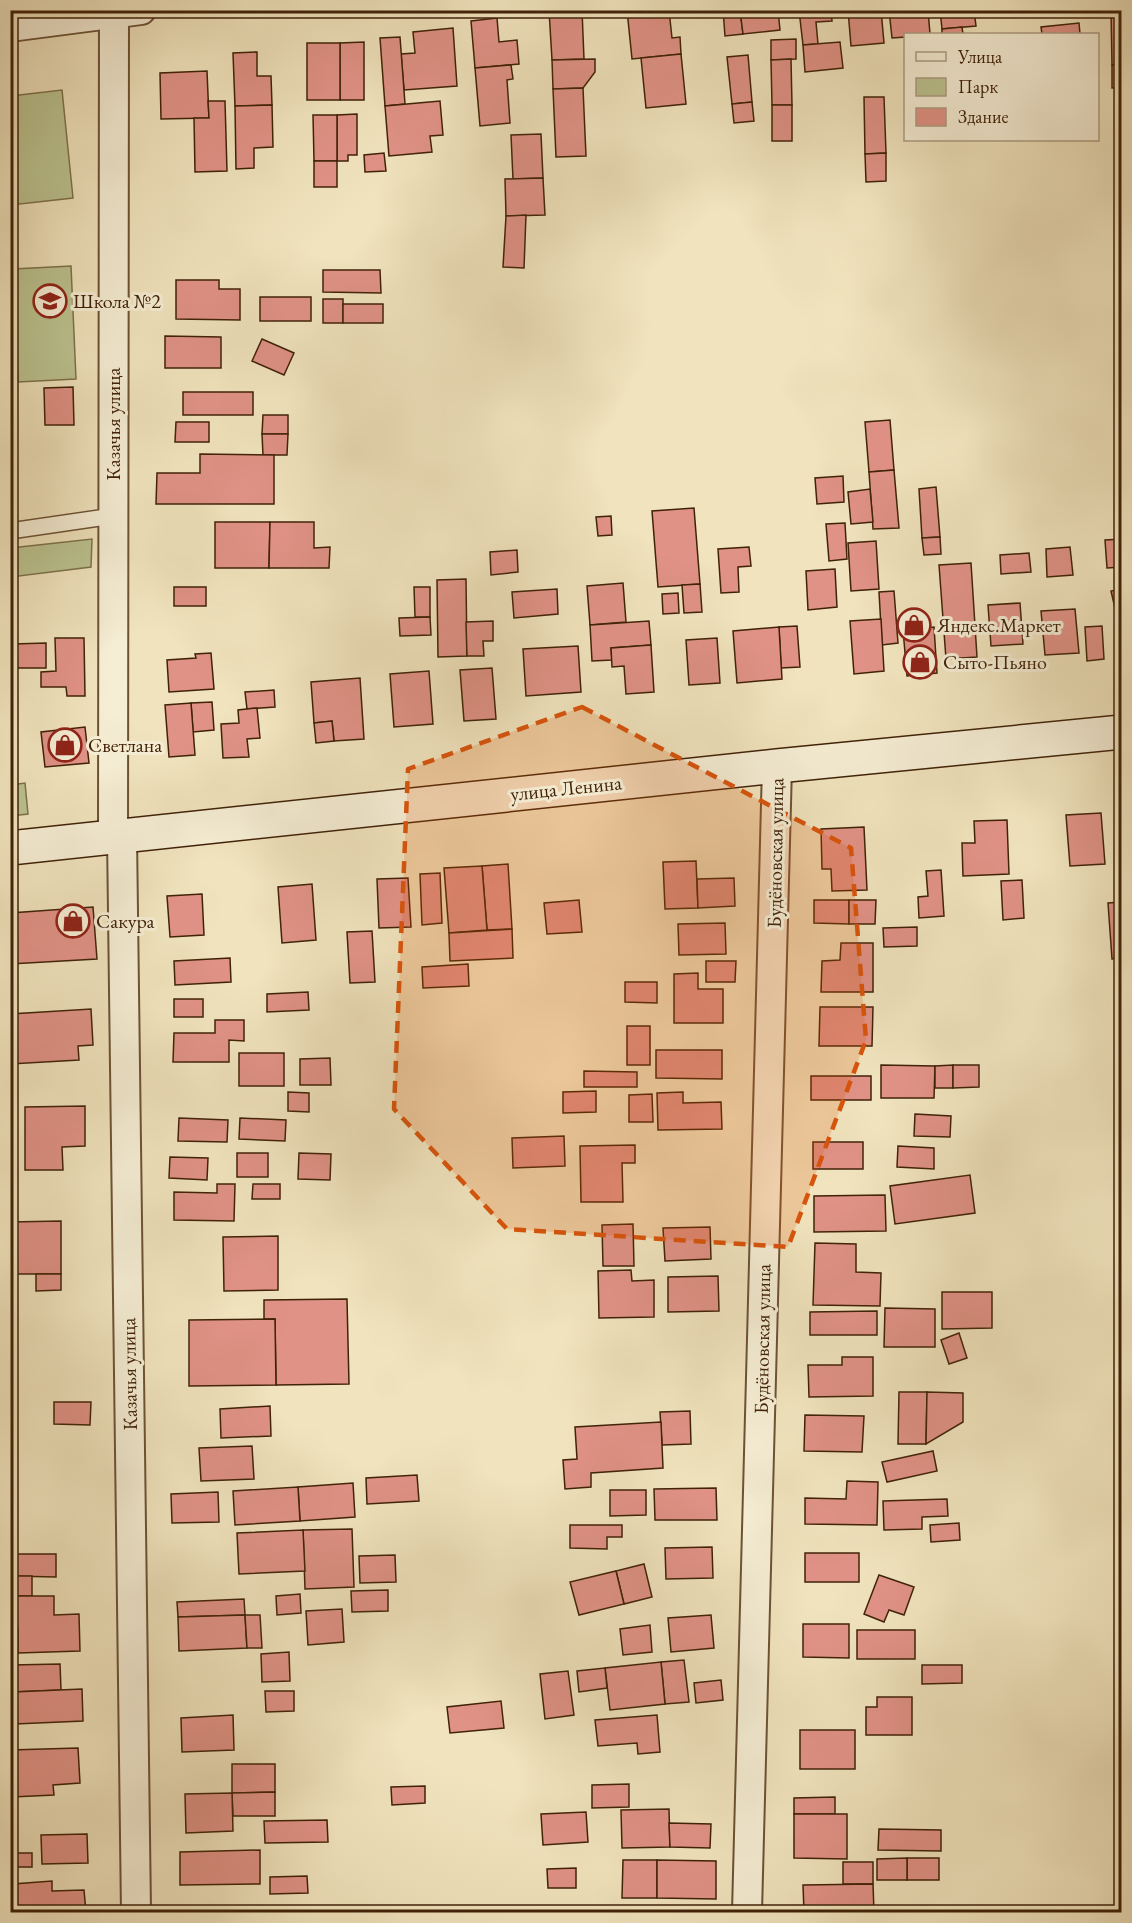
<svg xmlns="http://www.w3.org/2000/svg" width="1132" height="1923" font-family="'EB Garamond',serif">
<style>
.green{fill:#bbc390;stroke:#7e724c;stroke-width:1.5}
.building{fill:#e09286;stroke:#402208;stroke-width:1.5}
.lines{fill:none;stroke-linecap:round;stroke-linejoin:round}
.service-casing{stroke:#6c5235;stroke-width:18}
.minor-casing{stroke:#6c5235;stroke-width:32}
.secondary-casing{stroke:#402208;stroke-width:36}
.service{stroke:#f5edd4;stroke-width:15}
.minor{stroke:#f5edd4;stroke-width:28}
.secondary{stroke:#f5edd4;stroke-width:33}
.marked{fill:#d7540c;fill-opacity:0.2;stroke:#d7540c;stroke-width:4.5;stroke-dasharray:12 8;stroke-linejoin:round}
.labels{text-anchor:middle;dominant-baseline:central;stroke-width:6;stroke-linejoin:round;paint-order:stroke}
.poi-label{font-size:20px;fill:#402208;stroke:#f5edd4;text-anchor:start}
.street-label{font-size:20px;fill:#402208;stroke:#f5edd4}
</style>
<rect width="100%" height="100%" fill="#f0e3bd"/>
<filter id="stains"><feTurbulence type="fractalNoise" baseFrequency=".00333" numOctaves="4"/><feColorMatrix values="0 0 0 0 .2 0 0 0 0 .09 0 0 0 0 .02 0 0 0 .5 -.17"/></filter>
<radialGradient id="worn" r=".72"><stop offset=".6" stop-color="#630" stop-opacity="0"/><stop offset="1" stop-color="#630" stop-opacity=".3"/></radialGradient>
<g class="green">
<path d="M62 90 73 198 11 205V96Z"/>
<path d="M71 266 76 379 18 382 13 269Z"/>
<path d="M92 539 91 567 11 577V548Z"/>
<path d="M25 783 28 814 11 816V785Z"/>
</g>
<g class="building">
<path d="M549 10H582L584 59 552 60Z"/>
<path d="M627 10H669L672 38 680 37 681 54 632 59Z"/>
<path d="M723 10H740L743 34 725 36Z"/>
<path d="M740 10H778L780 30 743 34Z"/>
<path d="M799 10H831L832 21 816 22 818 44 803 45Z"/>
<path d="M848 10H881L884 43 851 46Z"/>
<path d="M889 10H928L930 34H906V37L892 38Z"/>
<path d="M940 10H974L976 26 942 29Z"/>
<path d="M1011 10H1037V11L1011 14Z"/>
<path d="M1111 10H1122V65H1112Z"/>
<path d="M497 18 499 42 517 40 519 64 475 68 471 21Z"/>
<path d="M1079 23 1080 34H1042L1041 27Z"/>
<path d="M962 27 963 34H942V29Z"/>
<path d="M453 28 457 86 404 90 401 54 415 53 413 32Z"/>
<path d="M400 37 405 104 385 106 380 38Z"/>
<path d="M796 39V59L771 60V40Z"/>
<path d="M364 42V100H340V43Z"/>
<path d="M840 42 843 68 805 72 803 45Z"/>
<rect x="307" y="43" width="33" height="57"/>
<path d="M257 52V76H271L272 105 235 106 233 53Z"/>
<path d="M681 54 686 104 646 108 641 58Z"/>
<path d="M748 55 752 102 732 104 727 57Z"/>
<path d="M595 59V72L583 88 553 89 552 60Z"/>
<path d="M791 59 792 105H772L771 60Z"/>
<path d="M511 65 513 79 507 80 510 123 480 126 475 68Z"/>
<path d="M1112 65H1122V87L1112 88Z"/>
<path d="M207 71 209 118 161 119 160 73Z"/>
<path d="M583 88 586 156 556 157 553 89Z"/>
<path d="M864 97H884L886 153 865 154Z"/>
<path d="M208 101H225L227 171 195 172 194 118H209Z"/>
<path d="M440 101 443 135 430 136 432 152 389 156 385 106Z"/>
<path d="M752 102 754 121 734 123 732 104Z"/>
<path d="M272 105 273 147 254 148V168L236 169 235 106Z"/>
<rect x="772" y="105" width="20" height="36"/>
<path d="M357 114V155H348V161H337V115Z"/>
<path d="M313 115H337V161H314Z"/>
<path d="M541 134 543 178 513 179 511 135Z"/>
<path d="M384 153 386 171 365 172 364 155Z"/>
<path d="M886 153V181L866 182 865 154Z"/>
<rect x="314" y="161" width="23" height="26"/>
<path d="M543 178 545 215 506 216 505 179Z"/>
<path d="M526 215 524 268 503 267 506 216Z"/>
<path d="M323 270H380L381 293 323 292Z"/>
<path d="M176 280H219V289H240V320L176 319Z"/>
<rect x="260" y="297" width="51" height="24"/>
<rect x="323" y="299" width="20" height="24"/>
<rect x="343" y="304" width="40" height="19"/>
<path d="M165 336 221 337V368H165Z"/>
<path d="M262 339 294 353 284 375 252 361Z"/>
<path d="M73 387 74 425H45L44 388Z"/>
<rect x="183" y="392" width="70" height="23"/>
<path d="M263 415H288V434H262Z"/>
<path d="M890 420 894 470 869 472 865 422Z"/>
<path d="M176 422H209V442H175Z"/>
<path d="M262 434H288L287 455H263Z"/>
<path d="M200 454 274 455V504H156L157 473H200Z"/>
<path d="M894 470 899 528 873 529 869 472Z"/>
<path d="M843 476 844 502 817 504 815 478Z"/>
<path d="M936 487 940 537 922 538 919 489Z"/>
<path d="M870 489 873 522 851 524 848 492Z"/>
<path d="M694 508 700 584 658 587 652 511Z"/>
<path d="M611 516 612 535 598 536 596 517Z"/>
<path d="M215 522H270L269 568H215Z"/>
<path d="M270 522H314V548L330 547 329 568H269Z"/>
<path d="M845 523 847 559 829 561 826 524Z"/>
<path d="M940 537 941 554 924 555 922 538Z"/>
<path d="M1122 539V567L1107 568 1105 540Z"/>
<path d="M876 541 879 589 851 591 848 543Z"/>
<path d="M749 547 751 566 738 567 739 592 721 593 718 549Z"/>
<path d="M1070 547 1073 575 1047 577 1046 549Z"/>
<path d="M517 550 518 572 491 575 490 552Z"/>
<path d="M1029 553 1031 572 1001 574 1000 555Z"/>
<path d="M971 563 977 657 946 659 939 565Z"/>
<path d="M835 569 837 607 808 610 806 571Z"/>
<path d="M466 579 467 656 438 657 437 580Z"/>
<path d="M623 583 626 622 590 625 587 586Z"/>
<path d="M700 584 702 612 684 613 682 585Z"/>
<rect x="174" y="587" width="32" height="19"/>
<path d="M414 587H430V617H415Z"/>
<path d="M557 589 558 614 514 618 512 592Z"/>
<path d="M1122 589V634H1121L1111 591Z"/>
<path d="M894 591 898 643 882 645 879 592Z"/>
<path d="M678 593 679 613 663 614 662 594Z"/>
<path d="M1020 603 1023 644 991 646 988 605Z"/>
<path d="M1075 609 1079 653 1045 655 1041 611Z"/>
<path d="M925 616 926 628 934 627 937 673 907 676 902 618Z"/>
<path d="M430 617 431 635 400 636 399 618Z"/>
<path d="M881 619 884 671 854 674 850 621Z"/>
<path d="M493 621V641H483L484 656H467L466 622Z"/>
<path d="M649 621 651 645 611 648 612 660 592 661 590 625Z"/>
<path d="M797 626 800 667 781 668 779 627Z"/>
<path d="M1102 626 1104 659 1087 661 1085 627Z"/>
<path d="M779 627 782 679 737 683 733 631Z"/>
<path d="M55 638H84L85 696H67L66 687H41V672L56 671Z"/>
<path d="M717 638 720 683 689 685 686 640Z"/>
<path d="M46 643V668H13V644Z"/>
<path d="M651 645 654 692 626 694 624 666 612 667 611 648Z"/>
<path d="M578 646 581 692 526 696 523 649Z"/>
<path d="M211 653 214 689 169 692 167 660 196 658 195 654Z"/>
<path d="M492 668 496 719 464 721 460 670Z"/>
<path d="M429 671 433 724 394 727 390 674Z"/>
<path d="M360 678 364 739 334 741 332 721 314 723 311 682Z"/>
<path d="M274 690 275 707 247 709 245 692Z"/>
<path d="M212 702 214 730 193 732 191 703Z"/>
<path d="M191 703 195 755 169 757 165 705Z"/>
<path d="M257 708 260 738 247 739 249 757 223 758 221 724 239 723 238 710Z"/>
<path d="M332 721 334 741 316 743 314 723Z"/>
<path d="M85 727 89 763 45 767 41 732Z"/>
<path d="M1101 813 1105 864 1070 866 1066 815Z"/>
<path d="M1007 820 1009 874 963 876 962 843H975L974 821Z"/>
<path d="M864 827 867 890 832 891 831 869H822L821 829Z"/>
<path d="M696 861 698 908 665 909 663 862Z"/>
<path d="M508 864 512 929 487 930 482 866Z"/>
<path d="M482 866 487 930 449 933 444 868Z"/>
<path d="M941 870 944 916 919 918 918 897 928 896 926 871Z"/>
<path d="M440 873 442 923 422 925 420 874Z"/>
<path d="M408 878 411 927 379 928 377 879Z"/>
<path d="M734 878 735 906 698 908 697 879Z"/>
<path d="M1022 880 1024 918 1003 920 1001 881Z"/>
<path d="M312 884 316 940 282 943 278 887Z"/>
<path d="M202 894 204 935 170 937 167 896Z"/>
<path d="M579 900 582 932 547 934 544 903Z"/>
<path d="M814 900H849V924L814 923Z"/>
<path d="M849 900H876L875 924H849Z"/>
<path d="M1122 902V958L1112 959 1108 903Z"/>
<path d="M93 907 97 959 10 964V913Z"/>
<path d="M725 923 726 954 679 955 678 924Z"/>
<path d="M917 927V946L884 947 883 928Z"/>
<path d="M512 929 513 958 450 961 449 933Z"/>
<path d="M372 931 375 982 350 983 347 932Z"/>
<path d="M841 943H873V992H821L822 961 840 960Z"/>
<path d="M230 958 231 982 175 985 174 961Z"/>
<path d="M706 961H736L735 982H706Z"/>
<path d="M468 964 469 986 423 988 422 967Z"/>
<path d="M698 973V989H723V1023H674V974Z"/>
<path d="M625 982H657V1003L625 1002Z"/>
<path d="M308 992 309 1010 267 1012V994Z"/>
<rect x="174" y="999" width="29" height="18"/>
<path d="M820 1007H873L872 1046H819Z"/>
<path d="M91 1009 93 1045 78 1046 79 1060 10 1064V1014Z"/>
<path d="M215 1020H244V1041L229 1040V1062H173L174 1033H215Z"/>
<rect x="627" y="1026" width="23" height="39"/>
<path d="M656 1050H722V1079L656 1078Z"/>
<rect x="239" y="1053" width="45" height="33"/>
<path d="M330 1058 331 1085H300V1059Z"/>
<path d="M881 1065 935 1066 934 1098H881Z"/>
<path d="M953 1065V1088H935V1066Z"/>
<path d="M953 1065H979V1087L953 1088Z"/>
<path d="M584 1071 637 1072V1087H584Z"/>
<rect x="811" y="1076" width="60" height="24"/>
<path d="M596 1091V1112L563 1113V1092Z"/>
<path d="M288 1092 309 1093V1112L288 1111Z"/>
<path d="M683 1092V1103L721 1102 722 1129 658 1130 657 1093Z"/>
<path d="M652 1094 653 1122H629V1095Z"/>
<path d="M85 1106V1146L62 1147 63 1170H25V1107Z"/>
<path d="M915 1114 951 1116 950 1137 914 1136Z"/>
<path d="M179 1118 228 1120 227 1142 178 1141Z"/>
<path d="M240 1118 286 1120 285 1141 239 1139Z"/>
<path d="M564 1136 565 1166 513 1168 512 1138Z"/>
<rect x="813" y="1142" width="50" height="27"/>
<path d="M635 1145V1163H622L623 1202H581L580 1146Z"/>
<path d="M898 1146 934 1148V1169L897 1167Z"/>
<rect x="237" y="1153" width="31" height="24"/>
<path d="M299 1153 331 1154 330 1180 298 1179Z"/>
<path d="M170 1157 208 1158 207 1180 169 1178Z"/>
<path d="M970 1175 975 1213 895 1224 890 1186Z"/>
<path d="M217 1184H235L234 1221 174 1220V1192L217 1193Z"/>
<path d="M253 1184H280V1199H252Z"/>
<path d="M885 1195 886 1231 814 1232V1196Z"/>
<path d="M61 1221V1274H10V1222Z"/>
<path d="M633 1224 634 1266H603L602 1225Z"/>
<path d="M710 1227 711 1259 665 1261 663 1228Z"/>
<path d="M278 1236V1290L224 1291 223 1237Z"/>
<path d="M815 1243 856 1244V1272L881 1273 880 1306 813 1305Z"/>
<path d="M631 1270 632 1281 654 1280V1317L599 1318 598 1271Z"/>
<path d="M36 1274H61V1290L36 1291Z"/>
<path d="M718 1276 719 1311 668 1312V1277Z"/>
<path d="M942 1292H992V1328L942 1329Z"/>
<path d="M347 1299 349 1384 276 1385 275 1319H264V1300Z"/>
<path d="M885 1308 935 1309V1347H884Z"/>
<path d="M877 1311V1335H810V1312Z"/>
<path d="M275 1319 276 1385 189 1386V1320Z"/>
<path d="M959 1333 967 1358 949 1364 941 1340Z"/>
<path d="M842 1357H873V1396L809 1397 808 1365H842Z"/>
<path d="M899 1392H927L926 1444H898Z"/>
<path d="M927 1392 963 1393V1422L926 1444Z"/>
<path d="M54 1402H91L90 1425 54 1424Z"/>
<path d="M270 1406 271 1436 221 1438 220 1409Z"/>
<path d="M690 1411 691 1444 662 1445 660 1412Z"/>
<path d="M805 1415 864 1416 862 1452 804 1451Z"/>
<path d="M661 1422 663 1468 591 1473V1487L565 1489 563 1460 577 1459 575 1427Z"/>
<path d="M252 1446 254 1479 201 1481 199 1448Z"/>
<path d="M933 1451 937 1471 887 1482 882 1462Z"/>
<path d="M417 1475 419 1501 367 1504 366 1478Z"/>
<path d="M847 1481 878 1482 877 1525 805 1524V1498L846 1499Z"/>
<path d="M353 1483 355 1517 300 1521 298 1487Z"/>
<path d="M298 1487 300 1521 235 1525 233 1491Z"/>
<path d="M716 1488 717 1520H655L654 1489Z"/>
<path d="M610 1490H646V1515L610 1516Z"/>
<path d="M218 1492 219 1522 172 1523 171 1494Z"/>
<path d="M947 1499 948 1516 922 1517V1529L884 1530 883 1501Z"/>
<path d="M959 1523 960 1540 931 1542 930 1525Z"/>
<path d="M570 1525H622V1537H607V1549L570 1548Z"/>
<path d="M352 1529 354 1587 305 1589 303 1530Z"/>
<path d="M303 1530 305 1571 239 1574 237 1533Z"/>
<path d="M712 1547 713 1578 666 1579 665 1548Z"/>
<rect x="805" y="1553" width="54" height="29"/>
<path d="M10 1554H56V1577L10 1576Z"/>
<path d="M395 1555 396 1582 360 1583 359 1556Z"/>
<path d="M644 1564 652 1597 624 1604 616 1571Z"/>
<path d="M616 1571 624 1604 579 1615 570 1582Z"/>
<path d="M879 1575 914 1587 904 1615 889 1610 884 1622 864 1614Z"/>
<rect x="10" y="1576" width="22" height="20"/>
<path d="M388 1590V1611L352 1612 351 1591Z"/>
<path d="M300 1594 301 1613 277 1615 276 1596Z"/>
<path d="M10 1596H54V1615L79 1614 80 1651 18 1653V1628H10Z"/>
<path d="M244 1599 245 1615 178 1617 177 1602Z"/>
<path d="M342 1609 344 1642 308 1645 306 1611Z"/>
<path d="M245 1615 247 1648 179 1651 178 1617Z"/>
<path d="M245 1615H260L262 1648H247Z"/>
<path d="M711 1615 714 1648 671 1652 668 1618Z"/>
<path d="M803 1624H849V1658L803 1657Z"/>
<path d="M650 1625 652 1652 623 1655 620 1629Z"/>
<rect x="857" y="1630" width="58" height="29"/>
<path d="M289 1652 290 1681 262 1682 261 1654Z"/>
<path d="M684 1660 689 1702 665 1704 661 1662Z"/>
<path d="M661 1662 665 1704 610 1710 605 1668Z"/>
<path d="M60 1664 61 1690 13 1692 12 1665Z"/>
<path d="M922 1665H962V1683L922 1684Z"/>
<path d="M605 1668 607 1688 579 1692 577 1671Z"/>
<path d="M568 1671 574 1715 545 1719 540 1674Z"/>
<path d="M721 1680 723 1700 696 1703 694 1683Z"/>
<path d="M82 1689 83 1721 15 1724 13 1692Z"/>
<path d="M265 1691H294V1711L266 1712Z"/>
<path d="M877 1697H912V1735H866V1707H877Z"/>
<path d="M501 1701 504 1728 450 1733 447 1707Z"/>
<path d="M233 1715 234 1750 182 1752 181 1718Z"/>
<path d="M657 1715 660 1752 638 1754 637 1743 598 1746 595 1720Z"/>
<rect x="800" y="1730" width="55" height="39"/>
<path d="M78 1748 80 1783 53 1785 54 1795 12 1797 10 1750Z"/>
<path d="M232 1764H275V1792L232 1793Z"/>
<path d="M629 1784V1807L592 1808V1785Z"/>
<path d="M425 1786V1803L392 1805 391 1787Z"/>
<path d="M275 1792V1816H233L232 1793Z"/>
<path d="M232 1793 233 1831 186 1833 185 1794Z"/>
<path d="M835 1797V1814H794V1798Z"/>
<path d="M669 1809 670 1847 622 1848 621 1810Z"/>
<path d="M586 1812 588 1842 543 1845 541 1814Z"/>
<path d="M794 1814H847V1859L794 1858Z"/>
<path d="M327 1820 328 1842 265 1843 264 1821Z"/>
<path d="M669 1823 711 1824 710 1848 670 1847Z"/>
<path d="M879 1829 941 1830V1851L878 1850Z"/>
<path d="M87 1834 88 1863 42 1864 41 1835Z"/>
<path d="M260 1850V1884L180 1885V1852Z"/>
<rect x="10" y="1853" width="22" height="14"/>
<rect x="907" y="1858" width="32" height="22"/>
<path d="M907 1858V1880H877V1859Z"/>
<path d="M623 1860H657V1898H622Z"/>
<path d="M657 1860 716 1861V1899L657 1898Z"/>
<rect x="843" y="1862" width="30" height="22"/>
<path d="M576 1868V1888H548L547 1869Z"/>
<path d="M307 1876 308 1893 270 1894V1877Z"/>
<path d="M52 1881V1891L84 1890 86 1912H15L13 1884Z"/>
<path d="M873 1884 874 1912H804L803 1885Z"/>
<path d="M10 1897H14L15 1912H10Z"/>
</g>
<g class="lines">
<defs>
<path id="service" d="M10 531 113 516"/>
<g id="minor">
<path d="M10 27 141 10"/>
<path d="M122 836 136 1912"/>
<path d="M113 837 114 10"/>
<path d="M747 1912 777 766"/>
</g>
<path id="secondary" d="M10 848 777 766 1122 732"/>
</defs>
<use href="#service" class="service-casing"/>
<use href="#minor" class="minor-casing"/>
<use href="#secondary" class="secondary-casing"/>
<use href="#service" class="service"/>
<use href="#minor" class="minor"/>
<use href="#secondary" class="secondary"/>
</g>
<path class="marked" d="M582 707 851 848 866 1040 788 1247 507 1229 394 1109 408 769Z"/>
<defs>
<symbol id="school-ring" viewBox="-11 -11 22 22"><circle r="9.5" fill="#f5edd4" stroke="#8f2418" stroke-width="1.5"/><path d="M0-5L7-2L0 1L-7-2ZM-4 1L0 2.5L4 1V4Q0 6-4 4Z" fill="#8f2418"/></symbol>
<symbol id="shop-ring" viewBox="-11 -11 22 22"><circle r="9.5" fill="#f5edd4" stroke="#8f2418" stroke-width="1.5"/><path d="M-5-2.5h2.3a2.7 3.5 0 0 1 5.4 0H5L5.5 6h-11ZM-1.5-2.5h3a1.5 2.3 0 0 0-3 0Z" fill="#8f2418"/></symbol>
</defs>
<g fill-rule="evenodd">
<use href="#school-ring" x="31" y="282" width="38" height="38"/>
<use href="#shop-ring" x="895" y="606" width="38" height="38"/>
<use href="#shop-ring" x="901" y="643" width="38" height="38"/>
<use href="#shop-ring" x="46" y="726" width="38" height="38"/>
<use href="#shop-ring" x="54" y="902" width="38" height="38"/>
</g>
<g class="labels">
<g class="poi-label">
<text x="73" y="301">Школа №2</text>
<text x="937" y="625">Яндекс.Маркет</text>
<text x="943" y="662">Сыто-Пьяно</text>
<text x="88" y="745">Светлана</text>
<text x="96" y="921">Сакура</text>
</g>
<g class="street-label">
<text transform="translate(113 424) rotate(-90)">Казачья улица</text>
<text transform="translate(566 788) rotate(-6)">улица Ленина</text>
<text transform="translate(775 853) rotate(-89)">Будёновская улица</text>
<text transform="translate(762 1339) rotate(-89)">Будёновская улица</text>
<text transform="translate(129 1374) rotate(-91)">Казачья улица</text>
</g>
</g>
<rect width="1132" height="1923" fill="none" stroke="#f0e3bd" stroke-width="36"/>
<rect x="12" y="12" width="1108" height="1899" fill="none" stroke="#402208" stroke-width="3"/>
<rect x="18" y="18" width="1096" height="1887" fill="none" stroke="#402208" stroke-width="1.5"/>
<rect x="904" y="33" width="195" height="108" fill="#f5edd4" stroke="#ad9c82" stroke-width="1.5"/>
<rect x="916" y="52" width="30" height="9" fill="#f5edd4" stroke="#ad9c82" stroke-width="1.5"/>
<text x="958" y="63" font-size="18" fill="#402208">Улица</text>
<rect x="916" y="78" width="30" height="18" fill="#bbc390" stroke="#ad9c82" stroke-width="1.5"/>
<text x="958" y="93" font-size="18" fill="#402208">Парк</text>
<rect x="916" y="108" width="30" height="18" fill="#e09286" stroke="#ad9c82" stroke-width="1.5"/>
<text x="958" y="123" font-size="18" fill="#402208">Здание</text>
<rect width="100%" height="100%" filter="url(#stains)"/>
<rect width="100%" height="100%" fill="url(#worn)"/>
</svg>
